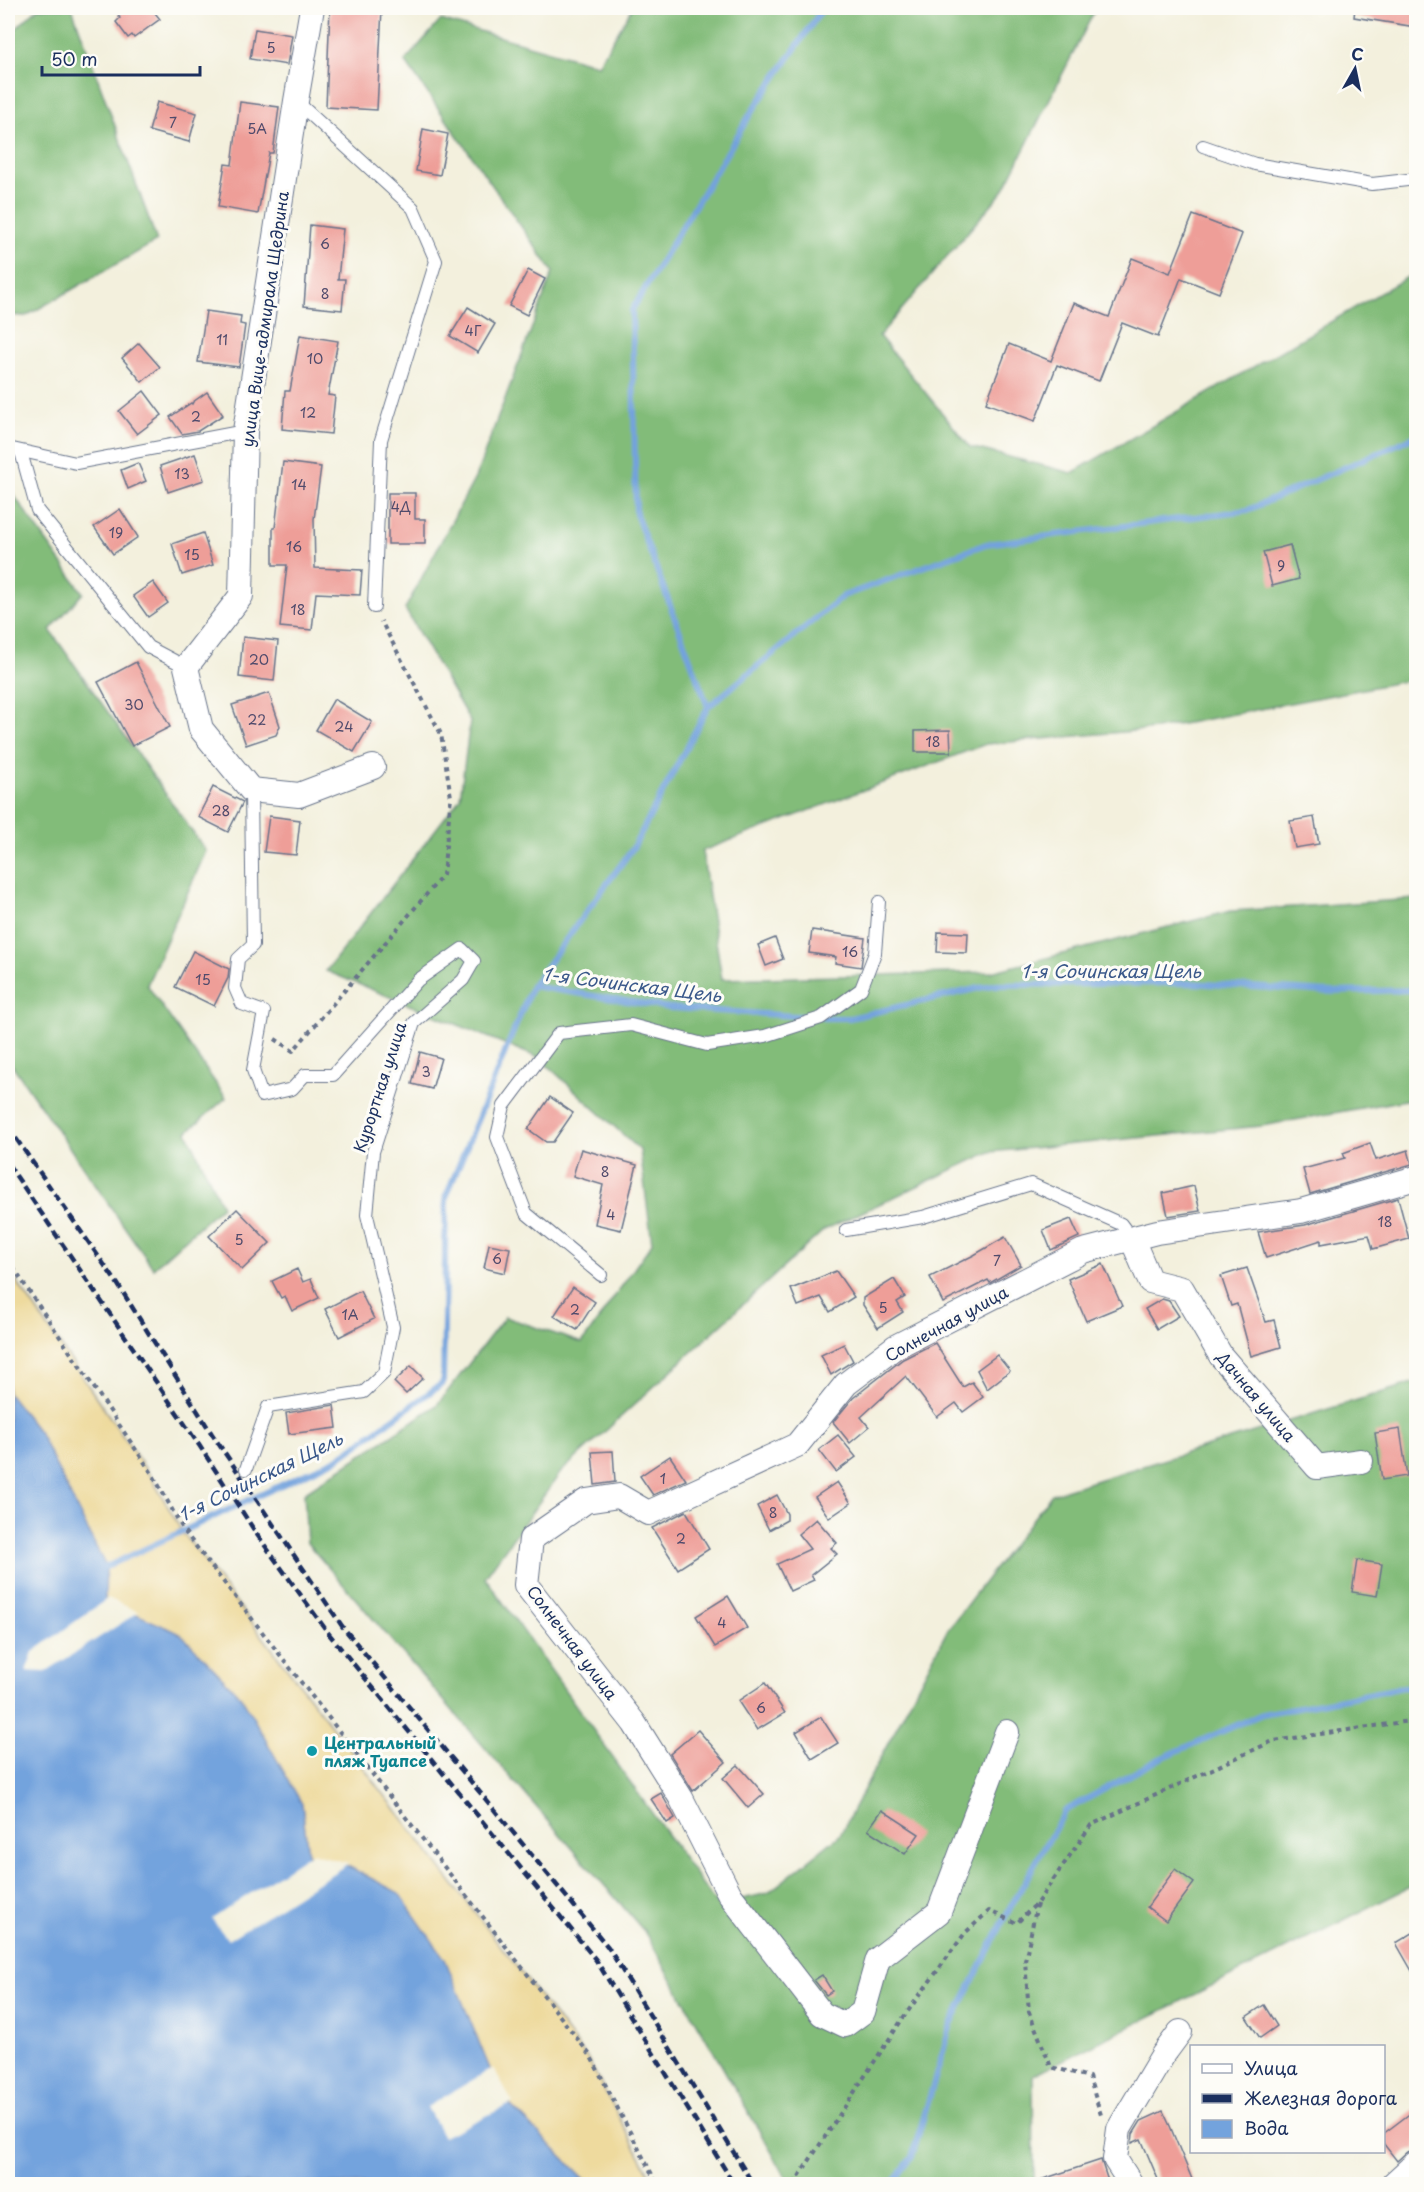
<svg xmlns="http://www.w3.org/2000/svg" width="1424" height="2192" font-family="'Playpen Sans',sans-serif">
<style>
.forest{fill:#82bc79;stroke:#4e766c;stroke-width:1.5}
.sand{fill:#eeda9e;stroke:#84847e;stroke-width:1.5}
.water{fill:#73a3dd;stroke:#47699e;stroke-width:1.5}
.pier{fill:#f3f0dd}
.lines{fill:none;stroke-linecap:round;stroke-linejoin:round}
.stream{stroke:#73a3dd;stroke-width:6}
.building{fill:#ee9e98}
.service-casing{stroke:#67738a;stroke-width:14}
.minor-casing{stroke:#67738a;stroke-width:26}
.path{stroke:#67738a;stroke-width:4;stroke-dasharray:4.5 4.5;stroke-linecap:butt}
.service{stroke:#fff;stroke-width:12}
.minor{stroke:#fff;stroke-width:24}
.rail{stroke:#1b2f5e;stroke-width:4.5;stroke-dasharray:9 4.5;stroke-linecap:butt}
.culture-dot{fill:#0f9aa8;stroke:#fdfcf7;stroke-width:2}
.labels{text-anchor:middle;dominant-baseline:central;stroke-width:6;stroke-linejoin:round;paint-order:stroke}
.number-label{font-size:14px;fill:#504b6c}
.street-label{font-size:16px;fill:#1b2f5e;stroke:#fdfcf7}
.culture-label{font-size:16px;font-weight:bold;fill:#0d838f;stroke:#fdfcf7;text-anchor:start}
.water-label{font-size:18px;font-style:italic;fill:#3a588a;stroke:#fdfcf7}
</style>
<rect width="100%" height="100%" fill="#fdfcf7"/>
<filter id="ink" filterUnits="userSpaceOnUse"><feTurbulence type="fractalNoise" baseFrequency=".0167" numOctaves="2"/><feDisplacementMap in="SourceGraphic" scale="12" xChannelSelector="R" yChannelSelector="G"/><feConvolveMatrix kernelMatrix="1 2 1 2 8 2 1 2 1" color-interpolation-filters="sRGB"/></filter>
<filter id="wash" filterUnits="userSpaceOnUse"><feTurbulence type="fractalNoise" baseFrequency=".008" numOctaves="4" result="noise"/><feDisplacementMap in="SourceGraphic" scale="24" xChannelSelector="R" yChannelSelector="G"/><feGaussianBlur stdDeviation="1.35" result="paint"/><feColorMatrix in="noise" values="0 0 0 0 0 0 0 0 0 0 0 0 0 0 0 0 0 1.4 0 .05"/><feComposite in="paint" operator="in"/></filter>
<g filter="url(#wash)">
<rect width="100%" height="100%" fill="#f3f0dd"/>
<g class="forest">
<path d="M38 8H72L157 241 26 316 8 315V36Z"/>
<path d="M632 8H1096L1003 191 879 336 970 447 1072 473 1416 272V679L1156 729 986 744 702 851 722 979 991 972 1231 911 1416 899V1098L1262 1126 990 1152 824 1230 561 1472 485 1577 717 1905 768 1893 840 1835 948 1629 1052 1494 1416 1382V1884L1033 2075 1034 2184H790L644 1931 307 1543 304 1493 437 1405 505 1317 582 1343 652 1243 640 1150 539 1058 326 971 460 798 470 721 405 609 475 478 553 272 405 61 441 20 598 65Z"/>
<path d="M8 487 83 593 50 630 206 851 147 985 226 1098 187 1132 222 1206 153 1268 8 1059Z"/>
</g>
<path class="sand" d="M8 1269 151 1477 183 1533 587 2058 655 2184H590L510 2105 490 2069 308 1856 302 1804 105 1600V1567L40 1434 8 1393Z"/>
<path class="water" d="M8 1393 40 1434 106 1567 105 1600 181 1634 242 1698 302 1804 308 1855 346 1865 399 1893 445 1959 490 2069 510 2105 590 2184H8Z"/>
<g class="pier">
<path d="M108 1598 139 1612 45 1672 26 1671 33 1652Z"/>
<path d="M311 1853 349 1863 228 1940 212 1919Z"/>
<path d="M493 2068 513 2103 443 2137 427 2107Z"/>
</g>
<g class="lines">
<g class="stream">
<path d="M708 707 843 596 986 544 1248 510 1416 436"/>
<path d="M532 986 633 848 708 707 636 514 632 310 751 113 823 8"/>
<path d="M824 1018H850L992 985 1192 983 1328 992 1416 990"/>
<path d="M106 1567 337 1459 443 1383 446 1197 532 986 670 1008 811 1017"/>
<path d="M892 2184 912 2157 951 2024 1010 1908 1065 1811 1159 1759 1262 1714 1404 1687 1416 1688"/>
</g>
</g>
<g id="blocks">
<g class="building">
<path d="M128 8H151L160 19 134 38 132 35 128 38 116 22 120 18 118 16Z"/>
<path d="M330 8H382L377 110 326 107Z"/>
<path d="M1355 8H1416V27L1354 17Z"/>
<path d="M255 29 292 35 287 65 250 59Z"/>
<path d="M157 102 197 113 189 142 149 131Z"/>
<path d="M240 102 279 107 273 153H269L258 214 218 207 225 164 232 165Z"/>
<path d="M423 129 448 134 440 175 416 171Z"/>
<path d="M1193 215 1242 234 1219 293 1181 278 1158 337 1122 323 1099 381 1057 365 1035 421 986 403 1009 344 1051 361 1074 303 1109 317 1132 258 1170 273Z"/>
<path d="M310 225 343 229 338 279H345L342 310 304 306Z"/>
<path d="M528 270 545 279 527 315 509 306Z"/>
<path d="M468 307 495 324 478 353 450 336Z"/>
<path d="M206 311 241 316 240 324 245 325 239 367 198 362Z"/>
<path d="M300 335 338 341 328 395 335 396 331 434 282 429 285 391H290Z"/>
<path d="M139 343 160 367 142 382 122 358Z"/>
<path d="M144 391 162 415 137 434 119 411Z"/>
<path d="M207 392 223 415 198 431 182 434 170 417 191 403 192 404 193 402Z"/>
<path d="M195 454 204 480 168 492 160 466Z"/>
<path d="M283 462 321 467 314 519 315 568 362 570 360 595 316 593 312 630 280 627 287 565H273V528H275Z"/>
<path d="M138 463 146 481 128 489 121 470Z"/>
<path d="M388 493H415V519H425V544H388Z"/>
<path d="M120 509 138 537 113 554 94 527Z"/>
<path d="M203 533 213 565 182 575 172 544Z"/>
<path d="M1290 545 1299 579 1272 586 1263 552Z"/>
<path d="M153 582 168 603 148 617 133 596Z"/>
<path d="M243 637 278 641 274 681 239 677Z"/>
<path d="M136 662 170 727 132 746 98 682Z"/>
<path d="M269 693 280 726 276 735 246 745 232 705Z"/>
<path d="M334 699 372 722 354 752 316 730Z"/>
<path d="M950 730 951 752H915V731Z"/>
<path d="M213 787 243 802 228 832 198 817Z"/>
<path d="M269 816 300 820 296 855 264 852Z"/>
<path d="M1314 817 1319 844 1295 848 1290 821Z"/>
<path d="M812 930 865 938 861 967 835 963 836 957 809 953Z"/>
<path d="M938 932 968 933 967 953 937 952Z"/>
<path d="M775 938 783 959 766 966 758 945Z"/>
<path d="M193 951 229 969 228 978 214 1006 175 987Z"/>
<path d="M420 1052 441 1058 432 1089 412 1084Z"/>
<path d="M550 1097 573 1113 553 1142H546L528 1129Z"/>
<path d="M1370 1143 1376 1160 1408 1150 1412 1164 1310 1194 1303 1169 1345 1158 1343 1153Z"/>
<path d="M581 1149 637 1165 621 1230 595 1224 603 1185 573 1176Z"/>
<path d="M1194 1186 1200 1211 1168 1216 1163 1193Z"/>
<path d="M1398 1198 1409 1239 1373 1249 1369 1235 1321 1244V1240L1266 1258 1258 1232 1305 1225Z"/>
<path d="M237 1209 270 1243 242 1270 209 1236Z"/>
<path d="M1071 1219 1079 1237 1051 1250 1043 1230Z"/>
<path d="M1005 1237 1021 1265 990 1283 988 1280 943 1303 930 1277 974 1255Z"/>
<path d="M489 1244 510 1248 505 1273 484 1268Z"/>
<path d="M1103 1264 1122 1306 1086 1321 1068 1279Z"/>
<path d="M1247 1268 1266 1322 1274 1320 1281 1347 1251 1356 1237 1304 1231 1306 1221 1276Z"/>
<path d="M297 1269 303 1282 311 1279 319 1298 292 1311 285 1296 281 1298 272 1281Z"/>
<path d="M836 1271 854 1297 830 1312 821 1297 798 1306 791 1289Z"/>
<path d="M894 1279 905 1297 897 1302 903 1312 878 1328 863 1305V1298Z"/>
<path d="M573 1287 595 1302 577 1330 554 1316Z"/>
<path d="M360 1291 374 1319 339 1337 325 1309Z"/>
<path d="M1162 1299 1169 1301 1179 1316 1157 1329 1145 1309Z"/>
<path d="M935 1343 963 1387 972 1382 983 1397 963 1412 956 1403 937 1417 906 1376 861 1417 869 1427 850 1443 833 1422 853 1398 903 1359Z"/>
<path d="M844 1344 853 1361 831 1375 821 1355Z"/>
<path d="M997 1355 1010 1371 987 1389 977 1370Z"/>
<path d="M411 1366 423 1378 406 1394 394 1382Z"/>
<path d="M334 1405 337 1428 289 1434 286 1413Z"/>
<path d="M1400 1429 1407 1476 1382 1480 1375 1433Z"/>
<path d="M838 1435 856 1457 836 1472 819 1450Z"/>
<path d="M613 1451 615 1482 595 1485 592 1452Z"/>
<path d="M670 1456 686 1480 653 1495 640 1476Z"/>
<path d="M837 1482 851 1503 829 1518 815 1497Z"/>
<path d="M777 1495 787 1514V1520L769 1530 757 1506Z"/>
<path d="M686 1511 709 1549 678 1569 652 1528Z"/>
<path d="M816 1519 837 1543 831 1548 837 1554 811 1575 814 1580 790 1591 777 1564 810 1549 798 1534Z"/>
<path d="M1357 1560 1382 1564 1377 1596 1352 1592Z"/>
<path d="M728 1596 747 1628 715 1647 696 1616Z"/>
<path d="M765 1683 785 1713 757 1730 738 1701Z"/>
<path d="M821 1717 838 1743 812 1759 796 1732Z"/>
<path d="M698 1730 726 1762 693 1791 670 1754Z"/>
<path d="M738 1765 764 1794 748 1808 723 1778Z"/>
<path d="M661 1793 675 1818 667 1823 651 1799Z"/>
<path d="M882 1810 919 1834 905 1854 868 1830Z"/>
<path d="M1175 1869 1194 1883 1166 1921 1147 1907Z"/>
<path d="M1416 1931V1978L1396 1943Z"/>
<path d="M822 1975 832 1991 826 1995 814 1980Z"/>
<path d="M1264 2005 1277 2026 1260 2038 1246 2017Z"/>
<path d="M1416 2109V2149L1407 2152 1397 2161 1383 2143V2134Z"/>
<path d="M1163 2111 1170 2126 1194 2184H1160L1141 2139 1132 2143 1133 2134 1141 2121Z"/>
<path d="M1101 2160 1109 2184H1038L1037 2181Z"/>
</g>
</g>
</g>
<g filter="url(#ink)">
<use href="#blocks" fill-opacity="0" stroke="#67738a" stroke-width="1.5"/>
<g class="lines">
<defs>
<g id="service">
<path d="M296 101 413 208 436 261 381 440 374 607"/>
<path d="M1203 146 1255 164 1372 184 1416 179"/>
<path d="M8 448 76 463 245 431"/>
<path d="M21 452 37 510 148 647 186 667"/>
<path d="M846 1230 923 1217 1031 1184 1121 1224 1132 1239"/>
<path d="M601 1275 526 1213 497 1137 504 1106 559 1033 631 1025 707 1045 765 1036 821 1018 861 989 875 953 879 902"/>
<path d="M246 1469 268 1407 364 1392 384 1373 393 1327 367 1215 373 1152 414 1023 463 980 474 961 462 949 418 980 333 1075H305L292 1089 262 1096 253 1070 264 1012 242 1004 235 988 238 959 253 945 251 790"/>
</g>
<g id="minor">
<path d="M312 8 296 101 245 431 241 596 186 667 201 729 251 790 299 795 373 767"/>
<path d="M1132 1239 1150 1281 1182 1289 1221 1356 1317 1467 1361 1461"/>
<path d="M1007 1732 939 1912 878 1959 863 2012 845 2025 822 2014 730 1895 681 1798 634 1723 526 1585 531 1539 586 1501 619 1496 648 1513 797 1445 846 1384 895 1347 1083 1251 1157 1232 1301 1211 1416 1178"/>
<path d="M1131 2184 1115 2159 1119 2129 1163 2055 1180 2032"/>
<path d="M1393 2184 1416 2163"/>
</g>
</defs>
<use href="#service" class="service-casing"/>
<use href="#minor" class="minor-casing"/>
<g class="path">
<path d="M275 1039 293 1051 443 875 451 797 441 734 381 621"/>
<path d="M8 1260 153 1475 184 1531 590 2055 657 2184"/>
<path d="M1037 1904 1025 1961 1029 2012 1051 2067 1089 2077 1101 2115"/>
<path d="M794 2184 903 2018 965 1933 989 1911 1017 1923 1037 1903 1091 1825 1273 1741 1416 1720"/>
</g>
<use href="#service" class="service"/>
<use href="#minor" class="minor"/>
<g class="rail">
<path d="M8 1127 117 1283 212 1434 342 1626 608 1947 753 2184"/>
<path d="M8 1164 199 1445 258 1536 329 1634 596 1960 734 2184"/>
</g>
</g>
</g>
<circle class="culture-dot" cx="312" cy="1751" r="6"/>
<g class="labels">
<g class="number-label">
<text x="271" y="47">5</text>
<text x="173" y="122">7</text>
<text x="257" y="128">5А</text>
<text x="325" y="243">6</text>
<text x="325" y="293">8</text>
<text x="473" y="330">4Г</text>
<text x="222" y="339">11</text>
<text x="315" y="358">10</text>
<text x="308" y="412">12</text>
<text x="196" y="416">2</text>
<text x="182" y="473">13</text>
<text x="299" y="484">14</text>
<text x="401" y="506">4Д</text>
<text x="116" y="532">19</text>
<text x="294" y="546">16</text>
<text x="192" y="554">15</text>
<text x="1281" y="565">9</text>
<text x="298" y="609">18</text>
<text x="259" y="659">20</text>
<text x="134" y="704">30</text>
<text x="257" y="719">22</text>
<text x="344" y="726">24</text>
<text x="933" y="741">18</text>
<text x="221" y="810">28</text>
<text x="850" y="951">16</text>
<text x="203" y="979">15</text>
<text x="426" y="1071">3</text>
<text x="605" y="1171">8</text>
<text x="611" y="1214">4</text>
<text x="1385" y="1221">18</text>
<text x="239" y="1239">5</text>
<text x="497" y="1258">6</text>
<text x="997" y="1260">7</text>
<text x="883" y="1307">5</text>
<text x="575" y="1309">2</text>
<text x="350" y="1314">1А</text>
<text x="663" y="1478">1</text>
<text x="773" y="1512">8</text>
<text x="681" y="1538">2</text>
<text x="722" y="1622">4</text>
<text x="761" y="1707">6</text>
</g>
<g class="street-label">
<text transform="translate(264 319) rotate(-82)">улица Вице-адмирала Щедрина</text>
<text transform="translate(379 1087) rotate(-72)">Курортная улица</text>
<text transform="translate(946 1323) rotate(-29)">Солнечная улица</text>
<text transform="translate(1257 1396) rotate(50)">Дачная улица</text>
<text transform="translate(573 1642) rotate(53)">Солнечная улица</text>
</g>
<g class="culture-label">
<text x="324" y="1742">Центральный<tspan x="324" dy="18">пляж Туапсе</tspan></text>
</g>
<g class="water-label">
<text x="1111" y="970">1-я Сочинская Щель</text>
<text transform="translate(632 984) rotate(7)">1-я Сочинская Щель</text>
<text transform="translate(260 1476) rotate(-26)">1-я Сочинская Щель</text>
</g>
</g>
<rect width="1424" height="2192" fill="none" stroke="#fdfcf7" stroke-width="30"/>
<rect x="1190" y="2045" width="195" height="108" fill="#fdfcf7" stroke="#a3aaba" stroke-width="1.5"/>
<rect x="1202" y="2064" width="30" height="9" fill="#ffffff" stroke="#a3aaba" stroke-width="1.5"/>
<text x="1244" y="2075" font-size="18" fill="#1b2f5e">Улица</text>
<rect x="1202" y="2094" width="30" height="9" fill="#1b2f5e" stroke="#a3aaba" stroke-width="1.5"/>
<text x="1244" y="2105" font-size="18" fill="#1b2f5e">Железная дорога</text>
<rect x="1202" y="2120" width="30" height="18" fill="#73a3dd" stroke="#a3aaba" stroke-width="1.5"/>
<text x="1244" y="2135" font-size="18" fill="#1b2f5e">Вода</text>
<g transform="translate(1355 69) rotate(9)" stroke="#fdfcf7" stroke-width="4.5" paint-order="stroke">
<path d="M0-4.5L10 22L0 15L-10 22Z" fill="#1b2f5e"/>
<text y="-9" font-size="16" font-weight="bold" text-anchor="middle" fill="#1b2f5e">С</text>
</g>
<path d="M42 66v9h158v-9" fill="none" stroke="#1b2f5e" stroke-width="3"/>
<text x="51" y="66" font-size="18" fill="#1b2f5e" stroke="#fdfcf7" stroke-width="4.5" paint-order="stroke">50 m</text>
</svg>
